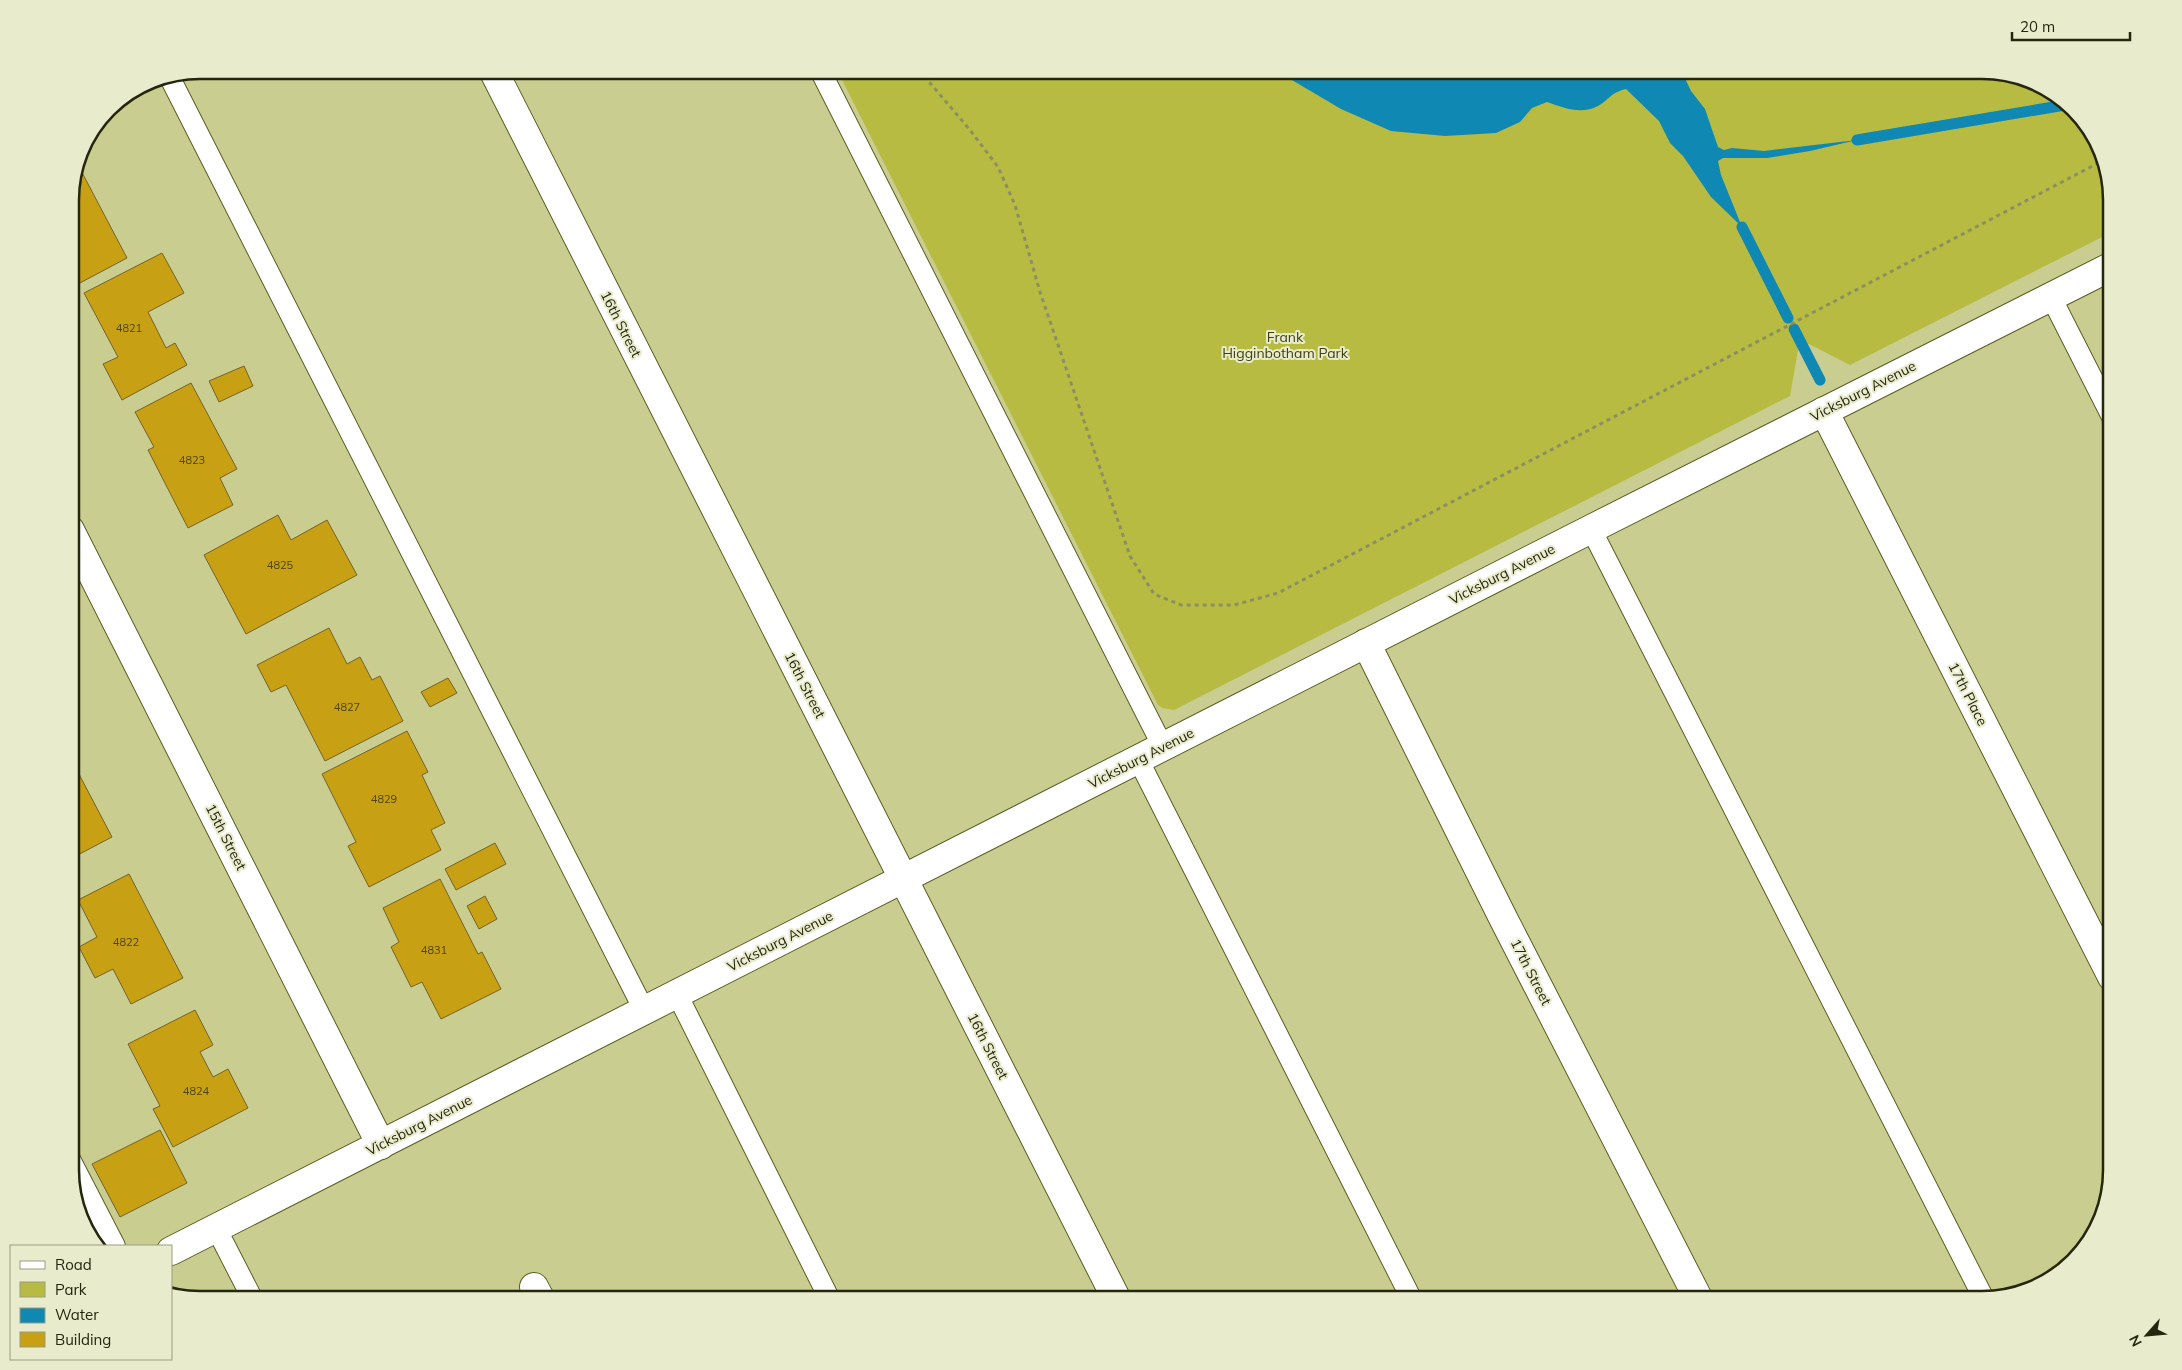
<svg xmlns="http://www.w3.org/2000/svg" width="2182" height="1370" font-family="Mulish,sans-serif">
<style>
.green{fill:#b7bb42}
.water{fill:#0f88b4}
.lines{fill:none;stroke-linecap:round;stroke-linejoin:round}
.stream{stroke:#0f88b4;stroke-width:11}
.building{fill:#c7a013;stroke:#756228}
.lane-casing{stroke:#5c5e23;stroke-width:22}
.street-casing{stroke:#5c5e23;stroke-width:30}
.path{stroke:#8c8f60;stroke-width:3;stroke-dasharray:4 4;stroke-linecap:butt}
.lane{stroke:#fff;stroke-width:20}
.street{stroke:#fff;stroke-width:28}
.labels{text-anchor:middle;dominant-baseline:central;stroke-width:4;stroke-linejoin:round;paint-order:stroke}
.number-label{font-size:11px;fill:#4e440f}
.street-label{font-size:14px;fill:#25260e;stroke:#e9ebcd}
.park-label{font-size:14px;fill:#40410e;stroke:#e9ebcd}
.rim{fill:none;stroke:#25260e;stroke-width:2.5}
</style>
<rect width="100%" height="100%" fill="#c9cd90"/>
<path class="green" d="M837 70H1982L2047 88 2094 135 2112 192V232L1850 365 1809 344 1798 350 1790 396 1174 710 1162 708 1158 705Z"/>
<path class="water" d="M1275 70H1681L1691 91 1705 109 1718 147 1724 150 1732 148 1764 151 1857 140 1810 151 1767 158H1723L1718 161 1721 175 1742 227 1711 197 1683 156 1670 143 1659 121 1626 89C1610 93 1610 99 1598 106 1581 115 1564 108 1547 102L1532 108 1520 122 1496 133 1445 136 1391 131 1341 109Z"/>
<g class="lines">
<g class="stream">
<path d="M1857 140 2065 105"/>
<path d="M1742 227 1788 318"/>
<path d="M1794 329 1820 380"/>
</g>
</g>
<g class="building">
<path d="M77 163 127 258 78 284 70 270V192Z"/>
<path d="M162 253 184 293 148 312 166 348 175 343 187 365 122 400 103 364 118 357 84 293Z"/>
<path d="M244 366 253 386 219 402 209 381Z"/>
<path d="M191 383 237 469 220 478 233 505 188 528 148 450 154 447 135 412Z"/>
<path d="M278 515 291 540 327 520 357 575 246 634 204 555Z"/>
<path d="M329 628 347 664 360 657 372 680 380 676 403 721 325 761 286 685 271 692 257 665Z"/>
<path d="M448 678 457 693 430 707 421 692Z"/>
<path d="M407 731 428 772 422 775 445 823 431 830 441 850 369 887 348 846 356 842 322 774Z"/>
<path d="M70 757 112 837 70 859Z"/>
<path d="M495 843 506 864 456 890 445 869Z"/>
<path d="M129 874 183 978 131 1004 113 969 95 978 79 947 97 937 78 900Z"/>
<path d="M440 879 478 954 482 952 501 989 441 1019 422 982 411 987 391 947 399 942 383 908Z"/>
<path d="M485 896 497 919 479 929 467 906Z"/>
<path d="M195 1010 213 1045 200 1052 213 1077 228 1069 248 1108 173 1147 153 1109 160 1106 128 1044Z"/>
<path d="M160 1130 187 1183 120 1217 92 1164Z"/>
</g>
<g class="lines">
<defs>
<g id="lane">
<path d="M820 70 1163 747"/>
<path d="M169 76 644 1010"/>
<path d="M2051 297 2112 417"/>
<path d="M1591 529 1984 1299"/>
<path d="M1138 759 1412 1300"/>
<path d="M677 994 830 1300"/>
<path d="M70 1159 115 1246"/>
<path d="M216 1228 253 1300"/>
</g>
<g id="street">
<path d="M493 70 1117 1300"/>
<path d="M1824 411 2112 977"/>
<path d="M70 530 381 1145"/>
<path d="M1366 643 1502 916 1699 1300"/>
<path d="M171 1251 1591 529 2112 266"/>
<path d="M534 1287 541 1300"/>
</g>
</defs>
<use href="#lane" class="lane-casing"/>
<use href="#street" class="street-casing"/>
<path class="path" d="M919 70 970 130 998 167 1015 205 1040 292 1130 556 1154 594 1181 605H1234L1278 593 2102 161"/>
<use href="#lane" class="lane"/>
<use href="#street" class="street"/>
</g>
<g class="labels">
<g class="number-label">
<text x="129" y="328">4821</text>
<text x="192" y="460">4823</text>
<text x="280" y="565">4825</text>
<text x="347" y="707">4827</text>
<text x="384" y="799">4829</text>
<text x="126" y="942">4822</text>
<text x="434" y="950">4831</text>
<text x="196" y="1091">4824</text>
</g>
<g class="street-label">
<text transform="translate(621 324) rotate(63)">16th Street</text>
<text transform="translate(1863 391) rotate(-27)">Vicksburg Avenue</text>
<text transform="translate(1502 574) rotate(-27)">Vicksburg Avenue</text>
<text transform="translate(805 685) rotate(63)">16th Street</text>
<text transform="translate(1968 694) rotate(63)">17th Place</text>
<text transform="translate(1141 758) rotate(-27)">Vicksburg Avenue</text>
<text transform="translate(226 837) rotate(63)">15th Street</text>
<text transform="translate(780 941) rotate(-27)">Vicksburg Avenue</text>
<text transform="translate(1531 972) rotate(63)">17th Street</text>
<text transform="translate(988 1046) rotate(63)">16th Street</text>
<text transform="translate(419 1125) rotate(-27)">Vicksburg Avenue</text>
</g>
<g class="park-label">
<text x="1285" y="337">Frank<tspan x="1285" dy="16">Higginbotham Park</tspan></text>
</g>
</g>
<path d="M0 0H2182V1370H0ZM200 79H1982A121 121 0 0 1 2103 200V1170A121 121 0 0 1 1982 1291H200A121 121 0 0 1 79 1170V200A121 121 0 0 1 200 79Z" fill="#e9ebcd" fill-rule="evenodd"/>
<path class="rim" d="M200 79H1982A121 121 0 0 1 2103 200V1170A121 121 0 0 1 1982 1291H200A121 121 0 0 1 79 1170V200A121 121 0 0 1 200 79Z"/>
<rect x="10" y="1245" width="162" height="115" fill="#e9ebcd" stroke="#9b9c81"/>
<rect x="20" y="1261" width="25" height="8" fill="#ffffff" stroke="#9b9c81"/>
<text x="55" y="1270" font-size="15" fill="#25260e">Road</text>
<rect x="20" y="1282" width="25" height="15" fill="#b7bb42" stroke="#9b9c81"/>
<text x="55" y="1295" font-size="15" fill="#25260e">Park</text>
<rect x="20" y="1308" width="25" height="15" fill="#0f88b4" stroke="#9b9c81"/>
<text x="55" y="1320" font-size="15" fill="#25260e">Water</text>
<rect x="20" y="1332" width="25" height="15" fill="#c7a013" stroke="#9b9c81"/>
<text x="55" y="1345" font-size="15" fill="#25260e">Building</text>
<g transform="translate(2147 1335) rotate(243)" stroke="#e9ebcd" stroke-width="4" paint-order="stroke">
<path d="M0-4L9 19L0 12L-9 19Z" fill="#25260e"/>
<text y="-8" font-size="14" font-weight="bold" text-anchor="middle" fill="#25260e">N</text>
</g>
<path d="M2012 32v8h118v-8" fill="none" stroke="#25260e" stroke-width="2.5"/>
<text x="2020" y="32" font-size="15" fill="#25260e" stroke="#e9ebcd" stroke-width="4" paint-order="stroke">20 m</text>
</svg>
